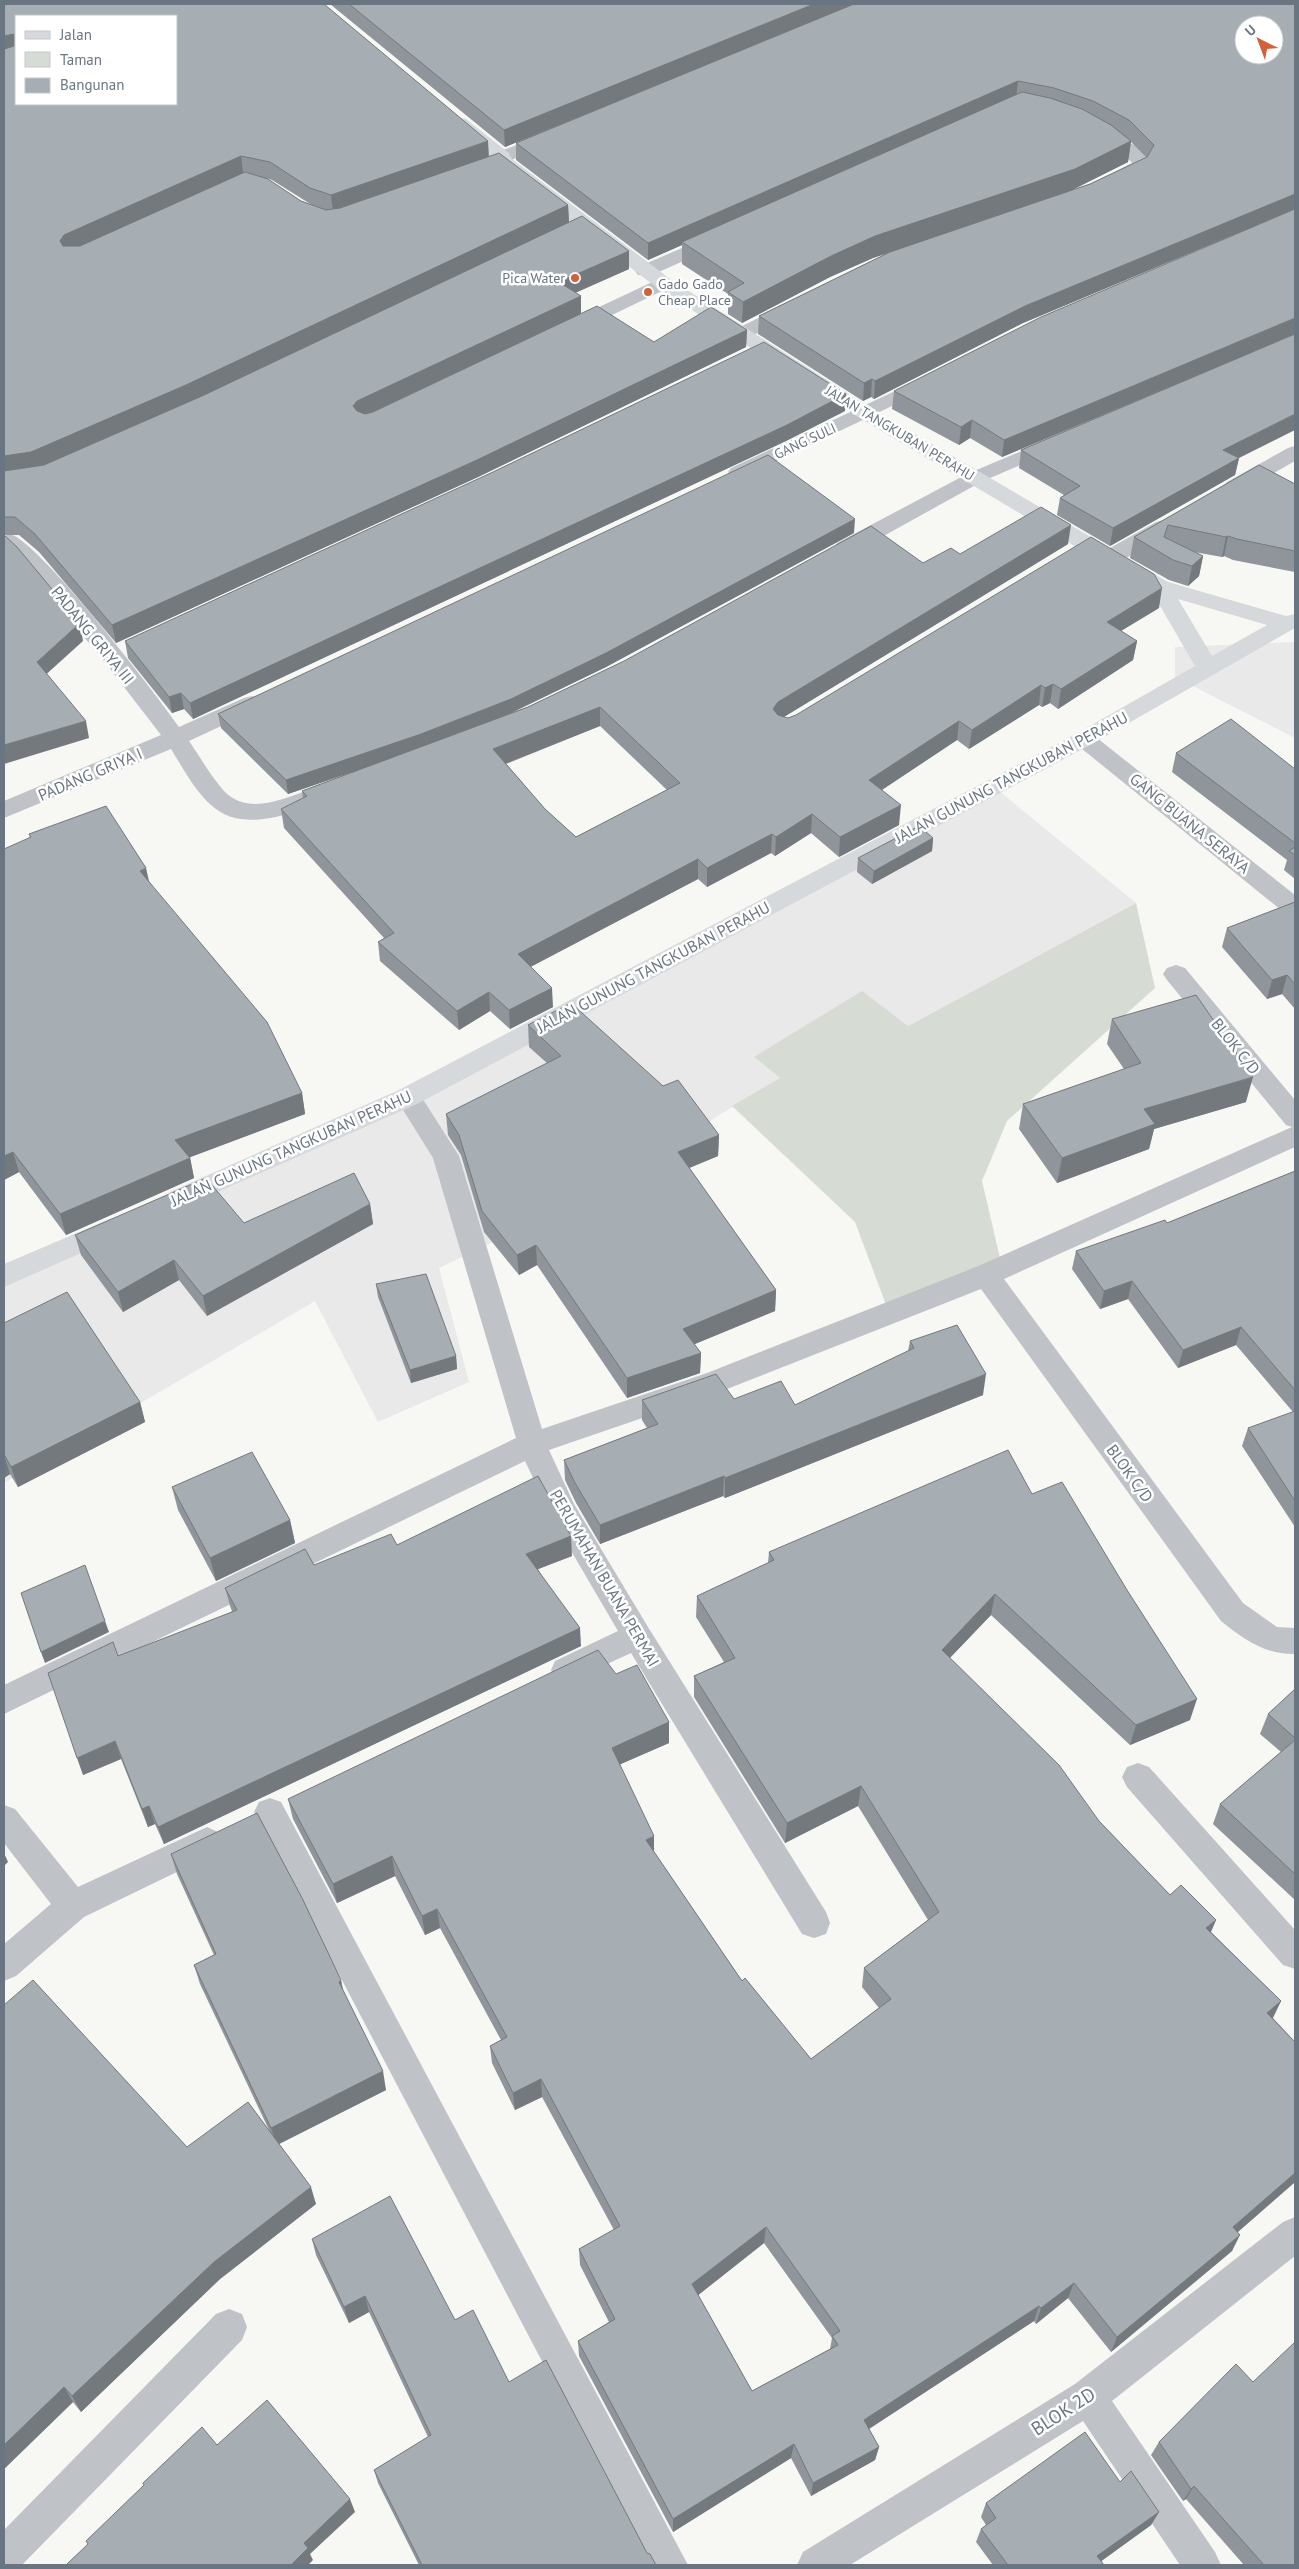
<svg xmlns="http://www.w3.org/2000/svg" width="1299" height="2569" font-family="'PT Sans',sans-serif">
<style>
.built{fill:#e8e9e8}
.green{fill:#d6dbd4}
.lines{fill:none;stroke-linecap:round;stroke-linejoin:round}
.street{fill:#bfc2c6;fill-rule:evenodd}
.secondary{fill:#d5d9dc;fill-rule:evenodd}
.wall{fill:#8f959a;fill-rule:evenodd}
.shaded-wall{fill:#74797d}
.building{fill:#a6adb3;stroke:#74797d;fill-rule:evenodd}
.poi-dot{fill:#d1613a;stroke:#fff;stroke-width:2}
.labels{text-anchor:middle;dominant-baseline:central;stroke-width:5;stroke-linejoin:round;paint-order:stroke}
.far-poi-label{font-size:14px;fill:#697682;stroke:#fff;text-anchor:end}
.far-street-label{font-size:14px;fill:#697682;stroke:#fff}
.street-label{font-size:16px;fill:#697682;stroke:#fff}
.near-street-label{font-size:19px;fill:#697682;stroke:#fff}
</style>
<rect width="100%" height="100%" fill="#f7f7f4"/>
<g class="built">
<path d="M1295 642V738L1175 677V647Z"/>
<path d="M994 787 1136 903 908 1026 755 1058 780 1078 575 1203 439 1268 469 1382 378 1422 315 1301 4 1483V1278L360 1122Z"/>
</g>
<path class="green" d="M1136 903 1155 988 1007 1121 982 1181 1003 1271 891 1318 855 1222 732 1106 780 1078 754 1057 862 991 908 1026Z"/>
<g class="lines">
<g class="street">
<path d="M1098 128 1140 148 1150 163C1142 176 1121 189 1105 185L1103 181 1105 177 1132 163 1126 156 1092 137 1089 133 1092 129Z"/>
<path d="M551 132 557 133 560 137 557 141 509 161H495L493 157 495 153Z"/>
<path d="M717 233 724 235 727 239 724 243 652 275H638L635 271 638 267Z"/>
<path d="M663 277 670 279 673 283 670 287 579 331H565L562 327 565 323Z"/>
<path d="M791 302 798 304 801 308 798 312 748 338H734L731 334 734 330Z"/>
<path d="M927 376 934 378 937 382 934 386 745 476 738 478 731 476 728 472 731 468Z"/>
<path d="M1055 437 1062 439 1065 443 1062 447 981 482 853 553 845 555 837 553 834 548 837 543 967 474Z"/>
<path d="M1295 446V461L1241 492 1234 493 1227 492 1223 487 1227 482 1288 448Z"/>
<path d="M1164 520 1172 522 1175 527 1172 532 1119 562 1111 564 1103 562 1100 557 1103 552 1156 522Z"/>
<path d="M10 534C40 542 156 694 179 727L244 698 252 696 260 698 263 703 260 708 189 741C201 758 211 777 225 792 253 820 299 791 330 782L338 784 342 790 338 796C302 809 245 837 211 805 194 790 183 768 171 749L4 818V801L161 735 104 661 22 563 6 549 4 550V536Z"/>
<path d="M1084 731 1092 734 1295 895V917L1286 914 1076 744 1072 739 1076 734Z"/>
<path d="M1176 965 1185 968 1295 1100V1147L1004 1279 1243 1603 1277 1627 1295 1628V1654C1266 1655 1243 1639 1221 1621L981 1289 727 1389 549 1450 574 1504 648 1627 826 1912 830 1923 826 1934 814 1938 802 1934 631 1653 566 1683 555 1679 551 1670 555 1661 618 1631 553 1520 525 1461 4 1714V1685L516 1438 433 1158 395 1097 399 1090 408 1087 417 1090 459 1156 542 1429 707 1373 976 1267 1292 1127 1286 1125 1167 980 1163 974 1167 968Z"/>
<path d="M1138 1763 1149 1767 1295 1930V1969L1283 1965 1127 1787 1122 1777 1127 1767Z"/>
<path d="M270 1798 281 1802 688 2565H649L259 1822 254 1812 259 1802Z"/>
<path d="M4 1805 15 1809 78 1887 207 1827 218 1832 223 1842 218 1852 84 1917 16 1976 4 1981V1944L51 1904 4 1843Z"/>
<path d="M1295 2217V2256L1112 2401 1215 2552 1221 2565H1180L1083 2421 850 2565H797L803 2552 1075 2384 1283 2222Z"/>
<path d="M229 2309 242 2314 247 2327 242 2340 22 2565H4V2530L216 2314Z"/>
</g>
<g class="secondary">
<path d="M460 118 466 119 509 153 512 159 670 279 872 409 1168 582 1286 616 1295 614V628L1092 744 417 1104 179 1209 170 1206 166 1199 170 1192 399 1090 1076 734 1195 666 1152 592 858 417 656 287 496 165 493 159 454 127 451 123 454 119ZM1178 599 1267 625 1212 656Z"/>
<path d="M112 1218 122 1221 126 1228 122 1235 4 1287V1264Z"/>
</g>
</g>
<g class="wall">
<path d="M4 4 489 157 568 205 569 223 629 269 575 293 581 296V314L654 342 747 330 746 347 478 477 116 643 39 552 19 535H4ZM266 178 272 180 312 205 301 201Z"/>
<path d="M330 4H1295L1239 458 1235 475 1110 546 1057 515 1060 498 1064 495 1019 468 1021 450 1218 367 1002 457 970 438 959 445 892 409 894 391 1250 228 1023 323 874 399 871 397 863 401 758 334 759 316 888 253 873 258 830 277 742 323 728 314V294L682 264V245L648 260 516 160V143L604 106 505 147ZM1131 142 1147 158 1090 184 1072 190 1128 162Z"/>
<path d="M845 411 786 441 193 719 184 709 172 713 128 658 125 641Z"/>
<path d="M1259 465 1295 484V572L1233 560 1224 556 1222 557 1194 552 1203 556 1199 576 1188 586 1169 580 1130 558 1134 537Z"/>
<path d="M854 533 606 667 511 713 923 563 960 554 1068 544 784 717 788 718 1159 608 1121 631 1137 641 1133 660 1058 709 1050 703 1042 707 1039 705 969 749 957 740 882 790 899 825 839 857 811 833 775 856 771 853 707 887 698 879 530 967 553 1007 510 1029 490 1011 459 1030 380 961 378 942 384 938 284 828 281 809 303 799 302 791 355 771 288 794 221 728 218 714ZM600 726 667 790 576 837 545 809 506 764Z"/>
<path d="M1176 753 1295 769V879L1284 870 1287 860 1172 772Z"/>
<path d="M29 834 149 882 302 1093 305 1114 190 1157 194 1178 66 1235 19 1172 4 1180 30 838Z"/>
<path d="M933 838 932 851 872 884 857 872 858 858Z"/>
<path d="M1295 902V1009L1282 994 1267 999 1222 947 1227 928Z"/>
<path d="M1112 1019 1246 1102 1154 1129 1149 1149 1057 1183 1019 1129 1023 1104 1124 1069 1107 1044Z"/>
<path d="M528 1025 663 1086 719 1135 718 1156 689 1168 776 1290 775 1311 694 1344 701 1353 700 1373 627 1398 537 1265 519 1275 484 1232 461 1155 448 1135 446 1114 547 1063 529 1047Z"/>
<path d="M1295 1171V1527L1242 1446 1248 1428 1293 1412 1236 1345 1178 1368 1128 1299 1100 1309 1072 1269 1076 1251 1167 1223Z"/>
<path d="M370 1204 373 1224 207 1316 179 1280 123 1312 81 1255 75 1235 244 1223Z"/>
<path d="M376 1284 456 1356 457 1369 411 1383 378 1297Z"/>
<path d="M4 1323 140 1402 145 1422 18 1487 10 1474 4 1478Z"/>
<path d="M910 1341 983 1395 725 1498 723 1496 600 1544 576 1503 565 1480 564 1460 647 1428 642 1420V1400L795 1405 908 1351Z"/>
<path d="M172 1487 290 1520 295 1543 216 1581 178 1510Z"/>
<path d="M1032 1494 1190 1720 1130 1745 991 1615 950 1658 1099 1821 1170 1895 1216 1920 1211 1932 1281 2001 1273 2018 1295 2042V2182L1238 2232 1232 2251 1111 2352 1068 2298 1036 2324 1034 2321 869 2429 879 2447 875 2460 811 2496 791 2458 673 2532 579 2356 578 2341 609 2322 580 2265 579 2249 614 2230 542 2097 515 2110 492 2063 490 2046 501 2040 440 1928 425 1935 395 1876 337 1903 293 1819 288 1799 616 1674 669 1722V1743L620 1764 654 1852 742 1981 811 2059 879 2008 862 1987 864 1968 928 1920 858 1806 785 1843 694 1697V1676L724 1662 696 1617 697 1596 768 1563 769 1552ZM764 2243 832 2338 830 2349 752 2391 698 2295Z"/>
<path d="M397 1545 572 1556 538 1569 581 1646 164 1844 155 1824 148 1827 121 1759 83 1775 232 1611 230 1606 225 1588Z"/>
<path d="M1295 1689V1900L1213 1824 1220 1804 1281 1752 1260 1734 1268 1714Z"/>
<path d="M171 1854 341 1980 343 1991 386 2090 279 2144 316 2204 220 2279 81 2412 73 2402 4 2469V2005L187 2147 270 2132 200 1984 194 1965 214 1955 177 1874Z"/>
<path d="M312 2239 455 2320 509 2382 656 2565H419L378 2483 374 2470 428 2437 369 2312 349 2323 316 2255Z"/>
<path d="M1253 2382 1295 2565H1244L1186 2499 1183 2501 1151 2455 1159 2442Z"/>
<path d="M1120 2482 1159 2512 1151 2525 1101 2561 1104 2565H993L976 2542 981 2529 986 2525 981 2517 986 2503Z"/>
</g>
<g class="shaded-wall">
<path d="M814 4H855L505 147 504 130Z"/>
<path d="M14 34 16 46 4 54V36Z"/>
<path d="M1018 81 1016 98 682 242V245L648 260V243Z"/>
<path d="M488 141 489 158 333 212 331 195Z"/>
<path d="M1131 141 1128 162 1072 190 873 258 830 277 742 323 743 302 831 256 875 236Z"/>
<path d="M241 156 243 173 67 252 60 241 64 235Z"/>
<path d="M1295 194V209L1023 323 874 399 875 381 1025 306Z"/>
<path d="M568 205 569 223 189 402 34 469 4 474V456Z"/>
<path d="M629 251V269L559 300V282Z"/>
<path d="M581 296V314L359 418 353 406 357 401Z"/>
<path d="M1295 318V334L1002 457 1004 440Z"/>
<path d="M747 330 746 347 478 477 116 643 112 625Z"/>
<path d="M872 379 871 397 863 401 864 383Z"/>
<path d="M846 394 845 411 786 441 193 719 190 703Z"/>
<path d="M1295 414V430L1239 458 1235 475 1110 546 1113 528 1223 450Z"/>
<path d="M972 420 970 438 959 445 961 427Z"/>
<path d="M855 519 854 533 606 667 511 713 422 748 288 794 286 780Z"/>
<path d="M1071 525 1068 544 777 721 773 709 778 702Z"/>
<path d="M1228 536 1224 556 1222 557 1226 537Z"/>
<path d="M1203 556 1199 576 1188 586 1192 566Z"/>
<path d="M1162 588 1159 608 1104 641 1107 622Z"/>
<path d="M80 623 83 641 41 679 37 662Z"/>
<path d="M1137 641 1133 660 1058 709 1061 689Z"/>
<path d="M1053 684 1050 703 1042 707 1045 688Z"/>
<path d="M1041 685 1039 705 969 749 972 730Z"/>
<path d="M181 693 184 709 172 713 169 697Z"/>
<path d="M600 707V726L494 768 493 749Z"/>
<path d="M86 721 89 738 4 764V745Z"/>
<path d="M959 721 957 740 868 799 869 780Z"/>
<path d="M901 805 899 825 839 857 840 837Z"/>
<path d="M812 814 811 833 775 856 776 837Z"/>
<path d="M772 834 771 853 707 887V868Z"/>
<path d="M933 838 932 851 872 884 874 871Z"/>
<path d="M698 859V879L519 973 518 954Z"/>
<path d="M146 868 151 890 140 871Z"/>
<path d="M1287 975 1282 994 1267 999 1272 980Z"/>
<path d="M552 988 553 1007 510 1029 509 1010Z"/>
<path d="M489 992 490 1011 459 1030 457 1011Z"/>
<path d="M1253 1077 1246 1102 1154 1129 1149 1149 1057 1183 1062 1158 1144 1109Z"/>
<path d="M302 1093 305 1114 180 1161 175 1140Z"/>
<path d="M719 1135 718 1156 677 1173 678 1152Z"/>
<path d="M13 1152 19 1172 4 1180V1156Z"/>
<path d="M190 1158 194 1178 66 1235 60 1214Z"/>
<path d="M370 1204 373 1224 207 1316 203 1296Z"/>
<path d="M536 1245 537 1265 519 1275 517 1255Z"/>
<path d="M174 1260 179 1280 123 1312 118 1292Z"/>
<path d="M1132 1281 1128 1299 1100 1309 1104 1291Z"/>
<path d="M776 1290 775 1311 683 1349V1329Z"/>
<path d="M1241 1327 1236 1345 1178 1368 1183 1350Z"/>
<path d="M701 1353 700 1373 627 1398V1378Z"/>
<path d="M456 1356 457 1369 411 1383 410 1370Z"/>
<path d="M986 1374 983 1395 725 1498V1478Z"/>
<path d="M140 1402 145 1422 18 1487 11 1467Z"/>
<path d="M4 1455 10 1474 4 1478Z"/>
<path d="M724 1476 723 1496 600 1544V1525Z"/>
<path d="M290 1520 295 1543 216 1581 210 1558Z"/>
<path d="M571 1536 572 1556 528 1573 526 1554Z"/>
<path d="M995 1594 991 1615 938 1670 942 1650Z"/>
<path d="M105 1621 109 1632 45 1663 41 1652Z"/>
<path d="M580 1628 581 1646 164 1844 158 1827Z"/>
<path d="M1197 1699 1190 1720 1130 1745 1136 1725Z"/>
<path d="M669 1722V1743L612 1768V1748Z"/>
<path d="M115 1741 121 1759 83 1775 77 1758Z"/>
<path d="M861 1786 858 1806 785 1843 787 1823Z"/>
<path d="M149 1806 155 1824 148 1827 142 1809Z"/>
<path d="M654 1836V1856L646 1840Z"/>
<path d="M4 1853 8 1862 4 1866Z"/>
<path d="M392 1856 395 1876 337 1903 333 1884Z"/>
<path d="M437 1909 440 1928 425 1935 422 1916Z"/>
<path d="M1216 1920 1208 1938 1206 1928Z"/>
<path d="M341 1980 345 2000 339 1982Z"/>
<path d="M1281 2001 1272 2019 1267 2013Z"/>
<path d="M383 2071 386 2090 277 2145 271 2128Z"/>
<path d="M541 2079 542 2097 515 2110 513 2093Z"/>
<path d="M1295 2173V2182L1225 2243 1233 2227Z"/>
<path d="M311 2187 316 2204 220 2279 81 2412 72 2396 214 2262Z"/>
<path d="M766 2227 764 2243 692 2300V2284Z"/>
<path d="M1240 2235 1232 2251 1111 2352 1117 2337Z"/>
<path d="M1074 2283 1068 2298 1036 2324 1041 2308Z"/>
<path d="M365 2296 369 2312 349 2323 344 2307Z"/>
<path d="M1039 2306 1034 2321 861 2434 864 2420Z"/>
<path d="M64 2387 73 2402 4 2469V2445Z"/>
<path d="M794 2444 791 2458 673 2532V2519Z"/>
<path d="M879 2447 875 2460 811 2496 813 2483Z"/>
<path d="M1194 2486 1186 2499 1183 2501 1191 2489Z"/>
<path d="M350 2499 355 2512 310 2554 313 2560 308 2565H291L304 2543Z"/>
<path d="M1159 2512 1151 2525 1096 2565 1097 2556Z"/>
</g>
<g class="building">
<path d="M4 4H324L488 141 331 195 310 188 270 162 241 156 64 235 60 241 63 246H80L245 172 268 179 301 201 326 210 340 208 499 153 568 205 186 385 31 452 4 456V49L14 46V34L4 36ZM16 16H176V104H16Z"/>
<path d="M349 4H814L504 130Z"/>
<path d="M854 4H1295V194L1025 306 875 381 872 379 864 383 759 316 890 252 1090 184 1147 157 1154 145 1129 120 1093 101 1054 88 1018 81 648 243 516 143ZM1244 25H1274V55H1244Z"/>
<path d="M1022 92 1050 98 1082 109 1111 125 1131 141 1075 169 875 236 831 256 743 302 728 292 744 283 682 242Z"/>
<path d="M1295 209V318L1004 440 972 420 961 427 894 391 1041 317Z"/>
<path d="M582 216 629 251 559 282 581 296 357 401 353 406 357 411 365 414 373 412 597 306 654 342 711 307 747 330 477 460 112 625 35 534 15 517H4V471L44 465 202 396Z"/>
<path d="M1295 334V414L1223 450 1239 458 1113 528 1060 498 1080 486 1021 450Z"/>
<path d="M764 342 846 394 787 425 190 703 181 693 169 697 125 641 493 472Z"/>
<path d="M768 455 855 519 606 653 511 699 421 734 286 780 218 714Z"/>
<path d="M1259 465 1295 484V551L1237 539 1228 536 1226 537 1168 525 1164 537 1203 556 1192 566 1173 560 1134 537Z"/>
<path d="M1041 507 1071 525 778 702 773 709 778 715 788 718 796 715 1091 537 1154 574 1162 588 1107 622 1137 641 1061 689 1053 684 1045 688 1041 685 972 730 959 721 869 780 901 805 840 837 812 814 776 837 772 834 707 868 698 859 518 954 552 988 509 1010 489 992 457 1011 378 942 394 933 281 809 307 796 302 791 528 707 624 661 871 526 923 563 951 548 960 554ZM600 707 680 783 576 837 545 809 493 749Z"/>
<path d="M4 535 17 547 80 623 37 662 86 721 4 745Z"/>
<path d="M1231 719 1295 769V843L1176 753Z"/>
<path d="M106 806 146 868 140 871 267 1022 302 1093 175 1140 190 1158 60 1214 13 1152 4 1156V849L31 837 29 834Z"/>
<path d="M919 826 933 838 874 871 858 858Z"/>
<path d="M1295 847V855L1289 851Z"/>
<path d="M1295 902V984L1287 975 1272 980 1227 928Z"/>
<path d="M1196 995 1253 1077 1144 1109 1155 1124 1062 1158 1023 1104 1141 1063 1112 1019Z"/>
<path d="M571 1003 663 1086 678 1080 719 1135 678 1152 776 1290 683 1329 701 1353 627 1378 536 1245 517 1255 482 1211 459 1135 446 1114 561 1056 528 1025Z"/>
<path d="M1295 1171V1390L1241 1327 1183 1350 1132 1281 1104 1291 1076 1251 1165 1220 1167 1223Z"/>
<path d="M354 1173 370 1204 203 1296 174 1260 118 1292 75 1235 206 1178 244 1223Z"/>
<path d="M426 1274 456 1356 410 1370 376 1284Z"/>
<path d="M67 1292 140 1402 11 1467 4 1454V1323Z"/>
<path d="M957 1325 986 1374 725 1478 724 1476 600 1525 575 1483 564 1460 658 1424 642 1400 716 1374 734 1399 781 1381 795 1405 914 1348 910 1341Z"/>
<path d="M1295 1411V1501L1248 1428Z"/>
<path d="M1008 1450 1032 1494 1062 1482 1127 1590 1197 1699 1136 1725 995 1594 942 1650 1059 1765 1099 1821 1170 1895 1181 1885 1216 1920 1206 1928 1281 2001 1267 2013 1295 2042V2173L1233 2227 1240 2235 1117 2337 1074 2283 1041 2308 1039 2306 864 2420 879 2447 813 2483 794 2444 673 2519 578 2341 615 2319 579 2249 620 2226 541 2079 513 2093 490 2046 507 2037 437 1909 422 1916 392 1856 333 1884 288 1799 598 1650 616 1674 637 1665 669 1722 612 1748 654 1836 646 1840 742 1981 745 1978 811 2059 891 1999 864 1968 939 1912 861 1786 787 1823 694 1676 735 1658 697 1596 774 1560 769 1552ZM766 2227 840 2331 832 2336 838 2345 752 2391 692 2284Z"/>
<path d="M252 1452 290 1520 210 1558 172 1487Z"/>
<path d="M538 1476 571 1536 526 1554 580 1628 158 1827 149 1806 142 1809 115 1741 77 1758 48 1673 113 1642 118 1656 237 1610 225 1588 305 1549 314 1565 391 1534 397 1545Z"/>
<path d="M85 1565 105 1621 41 1652 21 1593Z"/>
<path d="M1295 1689V1738L1268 1714Z"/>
<path d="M1295 1740V1874L1220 1804Z"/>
<path d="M257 1813 302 1898 341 1980 339 1982 383 2071 271 2128 194 1965 216 1954 171 1854Z"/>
<path d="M33 1980 187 2147 248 2102 311 2187 214 2262 72 2396 64 2387 4 2445V2005Z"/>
<path d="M390 2196 455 2320 473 2310 509 2382 546 2360 647 2553 650 2554 656 2565H422L374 2470 431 2435 365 2296 344 2307 312 2239Z"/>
<path d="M1295 2342V2565H1264L1194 2486 1191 2489 1159 2442 1236 2364 1253 2382Z"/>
<path d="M267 2400 350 2499 304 2543 308 2548 291 2565H66L88 2544 86 2541 144 2485 143 2483 202 2427 217 2445Z"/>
<path d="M1085 2432 1120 2482 1131 2471 1159 2512 1097 2556 1104 2565H1008L981 2529 996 2518 986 2503Z"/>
</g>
<g class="poi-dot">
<circle cx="575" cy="278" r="5"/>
<circle cx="648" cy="292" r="5"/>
</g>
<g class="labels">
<g class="far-poi-label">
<text x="565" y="278">Pica Water</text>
<text x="658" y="284" text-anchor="start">Gado Gado<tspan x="658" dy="16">Cheap Place</tspan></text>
</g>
<g class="far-street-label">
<text transform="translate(900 433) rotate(31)">JALAN TANGKUBAN PERAHU</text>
<text transform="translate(805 441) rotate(-25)">GANG SULI</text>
</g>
<g class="street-label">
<text transform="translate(93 635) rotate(51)">PADANG GRIYA III</text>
<text transform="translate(90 774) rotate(-23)">PADANG GRIYA I</text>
<text transform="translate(1011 777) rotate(-28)">JALAN GUNUNG TANGKUBAN PERAHU</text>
<text transform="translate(1190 823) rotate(39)">GANG BUANA SERAYA</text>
<text transform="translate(653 967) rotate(-28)">JALAN GUNUNG TANGKUBAN PERAHU</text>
<text transform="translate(1236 1046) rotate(51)">BLOK C/D</text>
<text transform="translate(291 1148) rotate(-24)">JALAN GUNUNG TANGKUBAN PERAHU</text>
<text transform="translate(1130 1473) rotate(54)">BLOK C/D</text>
<text transform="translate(605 1578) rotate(60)">PERUMAHAN BUANA PERMAI</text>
</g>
<g class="near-street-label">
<text transform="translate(1063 2411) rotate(-33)">BLOK 2D</text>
</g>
</g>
<rect width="1299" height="2569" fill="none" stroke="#697682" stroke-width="10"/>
<rect x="15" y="15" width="162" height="90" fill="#ffffff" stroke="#c3c8cd"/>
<rect x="25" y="31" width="25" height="8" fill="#d5d9dc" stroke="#c3c8cd"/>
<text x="60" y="40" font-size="15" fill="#697682">Jalan</text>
<rect x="25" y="52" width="25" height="15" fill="#d6dbd4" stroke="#c3c8cd"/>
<text x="60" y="65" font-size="15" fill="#697682">Taman</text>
<rect x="25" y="78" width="25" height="15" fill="#a6adb3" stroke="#c3c8cd"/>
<text x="60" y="90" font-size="15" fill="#697682">Bangunan</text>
<g transform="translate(1259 40) rotate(318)"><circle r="24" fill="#ffffff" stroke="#c3c8cd"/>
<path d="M0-4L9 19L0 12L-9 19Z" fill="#d1613a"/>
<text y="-8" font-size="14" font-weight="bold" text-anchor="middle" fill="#697682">U</text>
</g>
</svg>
